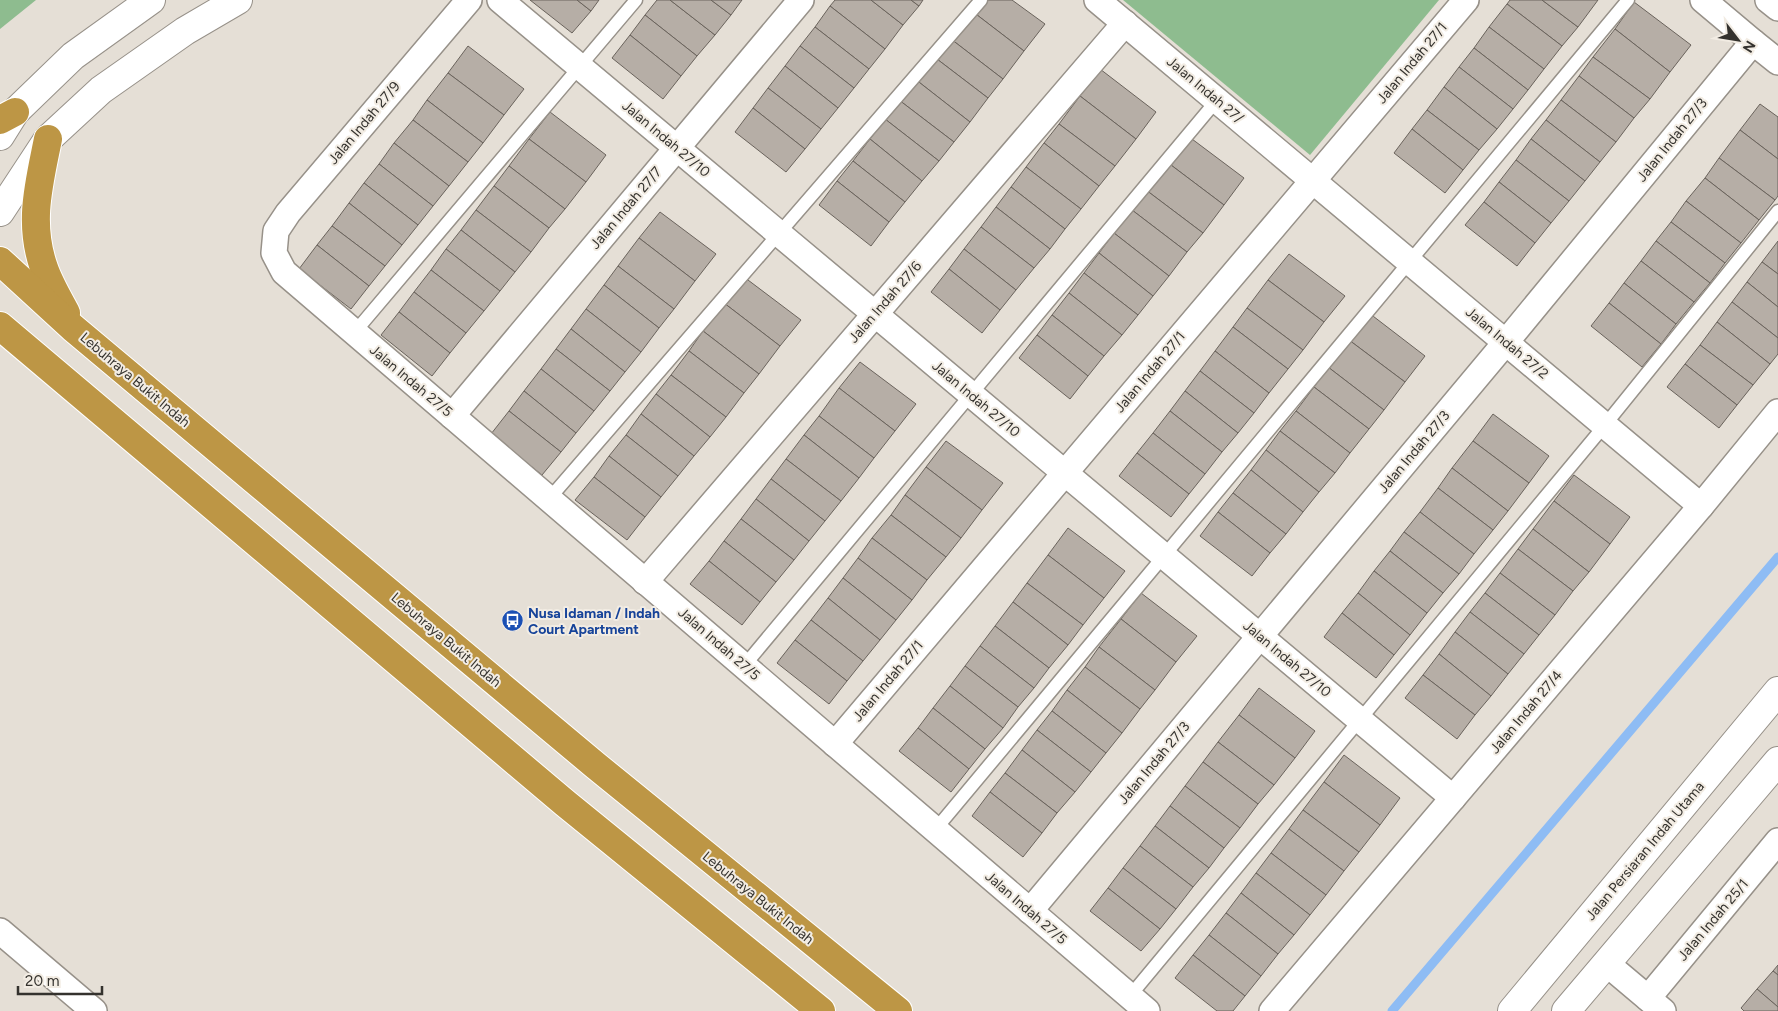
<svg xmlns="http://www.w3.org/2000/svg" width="1778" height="1011" font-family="Figtree,sans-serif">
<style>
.green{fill:#8ebc8f}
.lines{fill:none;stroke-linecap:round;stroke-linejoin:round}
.stream{stroke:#8ebcf4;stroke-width:9}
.building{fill:#b6aea6;stroke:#6a635c}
.lane-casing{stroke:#979189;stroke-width:15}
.street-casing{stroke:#979189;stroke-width:28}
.secondary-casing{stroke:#979189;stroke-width:30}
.highway-casing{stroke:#fff;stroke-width:30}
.lane{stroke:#fff;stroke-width:12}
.street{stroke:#fff;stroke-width:25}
.secondary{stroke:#fff;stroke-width:28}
.highway{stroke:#bd9645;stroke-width:28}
.labels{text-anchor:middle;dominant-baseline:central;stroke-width:4;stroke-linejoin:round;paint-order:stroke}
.street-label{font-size:14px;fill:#34322e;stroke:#f2ece3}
.transit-label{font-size:14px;font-weight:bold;fill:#164399;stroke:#f2ece3;text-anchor:start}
</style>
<rect width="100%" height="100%" fill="#e5dfd6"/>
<g class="green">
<path d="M0 0H36L0 29Z"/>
<path d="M1123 0H1439L1310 155Z"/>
</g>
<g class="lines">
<path class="stream" d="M1392 1011 1778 557"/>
</g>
<g class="building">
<path d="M530 0H577L591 11 572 33Z"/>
<path d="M577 0H599L591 11Z"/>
<path d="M657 0H670L715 35 697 56 645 15Z"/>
<path d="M670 0H711L731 15 715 35Z"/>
<path d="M711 0H742L731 15Z"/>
<path d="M835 0H871L903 25 885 49 830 6Z"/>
<path d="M871 0H911L919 6 903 25Z"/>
<path d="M911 0H923L919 6Z"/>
<path d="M975 0H1012L1045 24 1024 51 968 8Z"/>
<path d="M1510 0H1542L1578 27 1562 46 1507 4Z"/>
<path d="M1542 0H1598L1578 27Z"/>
<path d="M1634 2 1691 45 1670 72 1615 29Z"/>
<path d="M1507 4 1562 46 1544 69 1489 27Z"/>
<path d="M830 6 885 49 869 69 815 27Z"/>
<path d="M968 8 1024 51 1003 79 947 36Z"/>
<path d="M645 15 697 56 681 76 630 35Z"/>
<path d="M815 27 869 69 854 88 800 46Z"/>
<path d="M1489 27 1544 69 1528 90 1474 48Z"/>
<path d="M1615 29 1670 72 1650 99 1593 57Z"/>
<path d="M630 35 681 76 663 99 612 58Z"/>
<path d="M947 36 1003 79 988 98 933 56Z"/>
<path d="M468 46 524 89 504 115 448 73Z"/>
<path d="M800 46 854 88 838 108 785 66Z"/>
<path d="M1474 48 1528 90 1513 109 1459 67Z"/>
<path d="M933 56 988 98 970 122 915 79Z"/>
<path d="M1593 57 1650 99 1634 118 1579 76Z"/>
<path d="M785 66 838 108 821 129 768 88Z"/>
<path d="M1459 67 1513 109 1497 129 1444 87Z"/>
<path d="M1100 69 1156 112 1136 139 1080 96Z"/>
<path d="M448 73 504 115 483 143 427 100Z"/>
<path d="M1579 76 1634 118 1616 142 1561 100Z"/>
<path d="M915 79 970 122 954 142 899 100Z"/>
<path d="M1444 87 1497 129 1479 150 1427 110Z"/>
<path d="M768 88 821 129 805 149 753 108Z"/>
<path d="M1080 96 1136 139 1115 166 1059 124Z"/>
<path d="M427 100 483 143 468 162 413 120Z"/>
<path d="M899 100 954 142 939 161 885 119Z"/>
<path d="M1561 100 1616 142 1600 162 1546 120Z"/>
<path d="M1760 104 1778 117V159L1740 130Z"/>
<path d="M753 108 805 149 786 172 735 132Z"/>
<path d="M1427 110 1479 150 1463 170 1412 129Z"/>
<path d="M550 112 606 155 586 182 529 139Z"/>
<path d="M885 119 939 161 922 181 870 139Z"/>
<path d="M413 120 468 162 449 186 394 143Z"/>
<path d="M1546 120 1600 162 1585 181 1531 139Z"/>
<path d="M1059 124 1115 166 1099 186 1044 143Z"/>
<path d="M1412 129 1463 170 1445 193 1394 153Z"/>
<path d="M1740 130 1778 159V196L1775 200 1719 158Z"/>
<path d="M1188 136 1244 178 1224 205 1167 162Z"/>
<path d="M529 139 586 182 565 209 509 166Z"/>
<path d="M870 139 922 181 905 202 853 161Z"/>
<path d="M1531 139 1585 181 1569 201 1516 160Z"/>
<path d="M394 143 449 186 433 206 379 164Z"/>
<path d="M1044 143 1099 186 1081 209 1026 167Z"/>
<path d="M1719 158 1775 200 1759 220 1705 178Z"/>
<path d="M1516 160 1569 201 1551 223 1499 182Z"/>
<path d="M853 161 905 202 889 222 837 181Z"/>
<path d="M1167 162 1224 205 1203 233 1146 190Z"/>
<path d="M379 164 433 206 418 225 364 183Z"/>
<path d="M509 166 565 209 549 228 494 186Z"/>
<path d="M1026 167 1081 209 1065 229 1011 187Z"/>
<path d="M1705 178 1759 220 1741 243 1686 201Z"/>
<path d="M837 181 889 222 871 246 819 205Z"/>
<path d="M1499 182 1551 223 1535 243 1484 202Z"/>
<path d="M364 183 418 225 402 245 349 203Z"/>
<path d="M494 186 549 228 531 252 476 210Z"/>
<path d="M1011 187 1065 229 1050 249 996 207Z"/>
<path d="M1146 190 1203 233 1187 252 1132 210Z"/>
<path d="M1686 201 1741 243 1725 263 1671 222Z"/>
<path d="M1484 202 1535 243 1517 266 1465 225Z"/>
<path d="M349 203 402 245 385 266 332 226Z"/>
<path d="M996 207 1050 249 1034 268 981 227Z"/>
<path d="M476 210 531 252 515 272 461 230Z"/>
<path d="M1132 210 1187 252 1169 276 1114 233Z"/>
<path d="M660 212 716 254 695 281 639 238Z"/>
<path d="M1671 222 1725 263 1710 283 1656 241Z"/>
<path d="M332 226 385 266 369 286 317 245Z"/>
<path d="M981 227 1034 268 1016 290 964 249Z"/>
<path d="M461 230 515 272 500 291 446 249Z"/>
<path d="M1114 233 1169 276 1153 296 1099 253Z"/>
<path d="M639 238 695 281 674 309 618 266Z"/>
<path d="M1656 241 1710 283 1694 302 1641 261Z"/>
<path d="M1778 241V274L1762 262Z"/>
<path d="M317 245 369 286 351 309 299 269Z"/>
<path d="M446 249 500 291 484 311 431 270Z"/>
<path d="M964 249 1016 290 1000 310 949 269Z"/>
<path d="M1099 253 1153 296 1138 315 1084 273Z"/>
<path d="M1289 254 1345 296 1324 322 1268 280Z"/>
<path d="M1641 261 1694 302 1676 324 1624 283Z"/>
<path d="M1762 262 1778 274V307L1747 282Z"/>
<path d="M618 266 674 309 659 328 604 285Z"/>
<path d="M949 269 1000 310 982 333 931 292Z"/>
<path d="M431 270 484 311 466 333 414 292Z"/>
<path d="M1084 273 1138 315 1122 335 1069 293Z"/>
<path d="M744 277 801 320 780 346 724 303Z"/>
<path d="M1268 280 1324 322 1303 350 1247 308Z"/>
<path d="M1747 282 1778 307V338L1732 302Z"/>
<path d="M1624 283 1676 324 1661 344 1609 303Z"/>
<path d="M604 285 659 328 641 352 586 309Z"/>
<path d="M414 292 466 333 450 353 399 312Z"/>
<path d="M1069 293 1122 335 1104 356 1052 315Z"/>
<path d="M1732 302 1778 338V354L1770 364 1717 322Z"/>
<path d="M724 303 780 346 759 374 703 331Z"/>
<path d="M1609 303 1661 344 1642 367 1591 326Z"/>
<path d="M1247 308 1303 350 1288 369 1233 327Z"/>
<path d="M586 309 641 352 625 372 571 329Z"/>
<path d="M399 312 450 353 432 376 381 335Z"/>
<path d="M1369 313 1425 356 1405 382 1349 340Z"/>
<path d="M1052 315 1104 356 1088 376 1037 335Z"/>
<path d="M1717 322 1770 364 1753 385 1700 345Z"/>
<path d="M1233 327 1288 369 1269 393 1215 351Z"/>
<path d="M571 329 625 372 610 391 556 349Z"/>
<path d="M703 331 759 374 744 393 689 351Z"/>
<path d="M1037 335 1088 376 1070 399 1019 358Z"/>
<path d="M1349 340 1405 382 1384 410 1328 367Z"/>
<path d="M1700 345 1753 385 1737 405 1685 364Z"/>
<path d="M556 349 610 391 594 411 541 369Z"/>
<path d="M689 351 744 393 726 417 671 375Z"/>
<path d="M1215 351 1269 393 1254 413 1200 371Z"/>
<path d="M860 362 916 404 895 431 839 388Z"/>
<path d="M1685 364 1737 405 1719 428 1667 387Z"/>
<path d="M1328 367 1384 410 1369 429 1314 387Z"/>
<path d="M541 369 594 411 576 433 524 391Z"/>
<path d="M1200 371 1254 413 1238 433 1185 391Z"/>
<path d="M671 375 726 417 710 437 656 394Z"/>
<path d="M1314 387 1369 429 1350 453 1296 411Z"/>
<path d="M839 388 895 431 874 458 819 416Z"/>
<path d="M524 391 576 433 561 452 509 411Z"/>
<path d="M1185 391 1238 433 1222 452 1170 411Z"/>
<path d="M656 394 710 437 694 456 641 414Z"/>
<path d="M509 411 561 452 542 475 491 434Z"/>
<path d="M1170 411 1222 452 1205 474 1153 433Z"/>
<path d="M1296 411 1350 453 1335 473 1280 431Z"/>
<path d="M641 414 694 456 678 476 626 435Z"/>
<path d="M1493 414 1549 456 1529 483 1473 441Z"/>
<path d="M819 416 874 458 859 478 804 435Z"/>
<path d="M1280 431 1335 473 1319 492 1266 450Z"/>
<path d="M1153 433 1205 474 1189 494 1137 453Z"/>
<path d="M626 435 678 476 661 497 609 456Z"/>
<path d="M804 435 859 478 841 501 786 459Z"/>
<path d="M946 441 1003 483 982 510 926 467Z"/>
<path d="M1473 441 1529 483 1508 511 1452 468Z"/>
<path d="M1266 450 1319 492 1303 512 1251 470Z"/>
<path d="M1137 453 1189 494 1171 517 1119 476Z"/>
<path d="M609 456 661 497 645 517 594 477Z"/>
<path d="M786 459 841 501 825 521 771 479Z"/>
<path d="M926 467 982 510 961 538 905 495Z"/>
<path d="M1452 468 1508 511 1493 530 1438 488Z"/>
<path d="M1251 470 1303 512 1286 534 1233 493Z"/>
<path d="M1574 475 1630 517 1610 544 1554 501Z"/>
<path d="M594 477 645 517 627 540 575 500Z"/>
<path d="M771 479 825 521 809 541 756 499Z"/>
<path d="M1438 488 1493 530 1474 554 1420 512Z"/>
<path d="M1233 493 1286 534 1270 553 1218 512Z"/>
<path d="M905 495 961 538 946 557 891 515Z"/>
<path d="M756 499 809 541 794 560 741 519Z"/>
<path d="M1554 501 1610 544 1589 572 1533 529Z"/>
<path d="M1218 512 1270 553 1252 576 1200 536Z"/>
<path d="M1420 512 1474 554 1459 574 1404 532Z"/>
<path d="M891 515 946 557 927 580 872 538Z"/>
<path d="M741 519 794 560 776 582 724 541Z"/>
<path d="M1068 528 1125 571 1104 598 1048 555Z"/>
<path d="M1533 529 1589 572 1573 591 1518 549Z"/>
<path d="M1404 532 1459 574 1443 593 1390 551Z"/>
<path d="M872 538 927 580 912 600 858 558Z"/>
<path d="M724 541 776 582 760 602 709 561Z"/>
<path d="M1518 549 1573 591 1555 615 1500 573Z"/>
<path d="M1390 551 1443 593 1427 613 1374 571Z"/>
<path d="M1048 555 1104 598 1083 625 1027 583Z"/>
<path d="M858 558 912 600 896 620 843 578Z"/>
<path d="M709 561 760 602 742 625 690 584Z"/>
<path d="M1374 571 1427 613 1410 635 1358 593Z"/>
<path d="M1500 573 1555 615 1539 635 1485 593Z"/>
<path d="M843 578 896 620 880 640 828 598Z"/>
<path d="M1027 583 1083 625 1068 645 1013 602Z"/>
<path d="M1141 593 1197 636 1176 662 1121 619Z"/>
<path d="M1358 593 1410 635 1394 655 1342 613Z"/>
<path d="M1485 593 1539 635 1524 654 1470 612Z"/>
<path d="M828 598 880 640 863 661 811 620Z"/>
<path d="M1013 602 1068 645 1049 668 995 626Z"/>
<path d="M1470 612 1524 654 1508 674 1455 632Z"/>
<path d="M1342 613 1394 655 1376 678 1324 637Z"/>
<path d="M1121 619 1176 662 1155 690 1099 647Z"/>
<path d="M811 620 863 661 847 681 795 640Z"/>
<path d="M995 626 1049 668 1034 688 980 646Z"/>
<path d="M1455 632 1508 674 1491 696 1439 654Z"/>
<path d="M795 640 847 681 829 704 777 663Z"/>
<path d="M980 646 1034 688 1018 707 965 666Z"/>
<path d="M1099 647 1155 690 1140 709 1085 667Z"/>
<path d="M1439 654 1491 696 1475 715 1423 675Z"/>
<path d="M965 666 1018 707 1003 728 950 686Z"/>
<path d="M1085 667 1140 709 1122 733 1067 690Z"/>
<path d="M1423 675 1475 715 1457 739 1405 698Z"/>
<path d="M950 686 1003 728 985 749 933 708Z"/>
<path d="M1259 688 1315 731 1295 758 1239 715Z"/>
<path d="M1067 690 1122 733 1106 753 1052 711Z"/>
<path d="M933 708 985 749 969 769 918 728Z"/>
<path d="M1052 711 1106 753 1091 772 1037 730Z"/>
<path d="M1239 715 1295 758 1274 785 1218 742Z"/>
<path d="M918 728 969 769 951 792 899 751Z"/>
<path d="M1037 730 1091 772 1075 792 1022 750Z"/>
<path d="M1218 742 1274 785 1258 804 1203 762Z"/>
<path d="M1022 750 1075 792 1057 813 1005 773Z"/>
<path d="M1344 755 1400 798 1380 825 1324 782Z"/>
<path d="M1203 762 1258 804 1240 828 1185 786Z"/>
<path d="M1005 773 1057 813 1042 833 990 792Z"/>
<path d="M1324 782 1380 825 1359 852 1303 810Z"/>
<path d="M1185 786 1240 828 1224 848 1170 806Z"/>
<path d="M990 792 1042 833 1023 857 972 816Z"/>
<path d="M1170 806 1224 848 1209 868 1155 826Z"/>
<path d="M1303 810 1359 852 1344 871 1289 829Z"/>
<path d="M1155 826 1209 868 1193 887 1140 846Z"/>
<path d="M1289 829 1344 871 1326 895 1271 853Z"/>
<path d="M1140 846 1193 887 1176 909 1123 868Z"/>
<path d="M1271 853 1326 895 1310 915 1256 873Z"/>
<path d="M1123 868 1176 909 1160 929 1108 888Z"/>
<path d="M1256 873 1310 915 1294 935 1241 893Z"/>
<path d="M1108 888 1160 929 1141 951 1090 911Z"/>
<path d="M1241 893 1294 935 1278 954 1226 913Z"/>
<path d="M1226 913 1278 954 1261 976 1209 935Z"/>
<path d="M1209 935 1261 976 1245 996 1193 955Z"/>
<path d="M1193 955 1245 996 1233 1011H1217L1175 978Z"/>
<path d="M1778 965V975L1773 971Z"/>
<path d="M1773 971 1778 975V1007L1757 989Z"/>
<path d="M1757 989 1778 1007V1011H1744L1741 1008Z"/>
</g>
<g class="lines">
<defs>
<g id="lane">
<path d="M354 333 636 0"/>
<path d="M549 499 981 0"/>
<path d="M744 666 1217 100"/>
<path d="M935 830 1628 0"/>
<path d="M1130 996 1605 425 1778 211"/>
</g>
<g id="street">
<path d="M469 0 288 213 276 231 274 253 284 272 1147 1011"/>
<path d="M500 0 1453 798"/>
<path d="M1097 0 1701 506"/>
<path d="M1768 0 1778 8"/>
<path d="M1753 42 1778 62"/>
<path d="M452 416 801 0"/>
<path d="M645 582 1125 23"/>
<path d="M835 744 1466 0"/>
<path d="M1030 911 1506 342 1753 42 1703 0"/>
<path d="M0 931 94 1011"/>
<path d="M1606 963 1663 1011"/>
<path d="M1648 998 1778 841"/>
<path d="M1272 1011 1701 506 1778 412"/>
</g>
<g id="secondary">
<path d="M0 136 15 112 73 56 151 0"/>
<path d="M0 212 48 139 101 90 185 31 238 0"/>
<path d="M1512 1011 1778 691"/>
<path d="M1566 1011 1778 761"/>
</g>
<g id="highway">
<path d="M0 120 15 112"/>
<path d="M48 139C39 184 28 223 44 268 49 283 58 298 66 313"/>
<path d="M0 261 73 328 595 765 898 1011"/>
<path d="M0 326 565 803 821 1011"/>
</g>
</defs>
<use href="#lane" class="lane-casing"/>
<use href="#street" class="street-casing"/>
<use href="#secondary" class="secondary-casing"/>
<use href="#highway" class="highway-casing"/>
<use href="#lane" class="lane"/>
<use href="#street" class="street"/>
<use href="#secondary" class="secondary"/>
<use href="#highway" class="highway"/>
</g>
<defs>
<symbol id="bus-disc" viewBox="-11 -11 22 22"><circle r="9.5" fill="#1a4fb4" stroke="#f2ece3"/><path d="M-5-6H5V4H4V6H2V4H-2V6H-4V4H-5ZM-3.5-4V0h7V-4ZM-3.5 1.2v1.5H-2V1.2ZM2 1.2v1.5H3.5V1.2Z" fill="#fff"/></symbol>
</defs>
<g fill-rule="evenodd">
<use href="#bus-disc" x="500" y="608" width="25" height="25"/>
</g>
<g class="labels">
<g class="street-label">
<text transform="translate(1412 63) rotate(-50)">Jalan Indah 27/1</text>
<text transform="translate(1205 90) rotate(40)">Jalan Indah 27/</text>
<text transform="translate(364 123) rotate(-50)">Jalan Indah 27/9</text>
<text transform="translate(666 139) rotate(40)">Jalan Indah 27/10</text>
<text transform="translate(1672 140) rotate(-51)">Jalan Indah 27/3</text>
<text transform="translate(626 208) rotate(-50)">Jalan Indah 27/7</text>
<text transform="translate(885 302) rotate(-49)">Jalan Indah 27/6</text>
<text transform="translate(1507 343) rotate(40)">Jalan Indah 27/2</text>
<text transform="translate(1150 372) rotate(-50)">Jalan Indah 27/1</text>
<text transform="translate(135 380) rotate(40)">Lebuhraya Bukit Indah</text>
<text transform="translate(411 381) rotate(40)">Jalan Indah 27/5</text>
<text transform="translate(976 399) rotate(40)">Jalan Indah 27/10</text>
<text transform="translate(1414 452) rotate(-50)">Jalan Indah 27/3</text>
<text transform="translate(446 640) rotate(40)">Lebuhraya Bukit Indah</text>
<text transform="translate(719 644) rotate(41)">Jalan Indah 27/5</text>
<text transform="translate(1287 659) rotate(40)">Jalan Indah 27/10</text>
<text transform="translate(888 681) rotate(-50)">Jalan Indah 27/1</text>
<text transform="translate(1526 712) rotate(-50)">Jalan Indah 27/4</text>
<text transform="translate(1154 763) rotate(-50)">Jalan Indah 27/3</text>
<text transform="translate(1645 851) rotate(-50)">Jalan Persiaran Indah Utama</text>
<text transform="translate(758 898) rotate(39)">Lebuhraya Bukit Indah</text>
<text transform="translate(1026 908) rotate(41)">Jalan Indah 27/5</text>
<text transform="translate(1713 920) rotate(-50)">Jalan Indah 25/1</text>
</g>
<g class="transit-label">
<text x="528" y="613">Nusa Idaman / Indah<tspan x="528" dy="16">Court Apartment</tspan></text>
</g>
</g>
<g transform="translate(1738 40) rotate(121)" stroke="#f2ece3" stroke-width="4" paint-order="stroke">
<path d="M0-4L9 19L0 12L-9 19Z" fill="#34322e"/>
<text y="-8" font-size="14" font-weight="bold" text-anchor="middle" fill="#34322e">N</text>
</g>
<path d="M18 986v8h84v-8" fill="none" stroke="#34322e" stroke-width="2.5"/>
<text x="25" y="986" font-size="15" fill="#34322e" stroke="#f2ece3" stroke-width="4" paint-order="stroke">20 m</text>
</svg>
